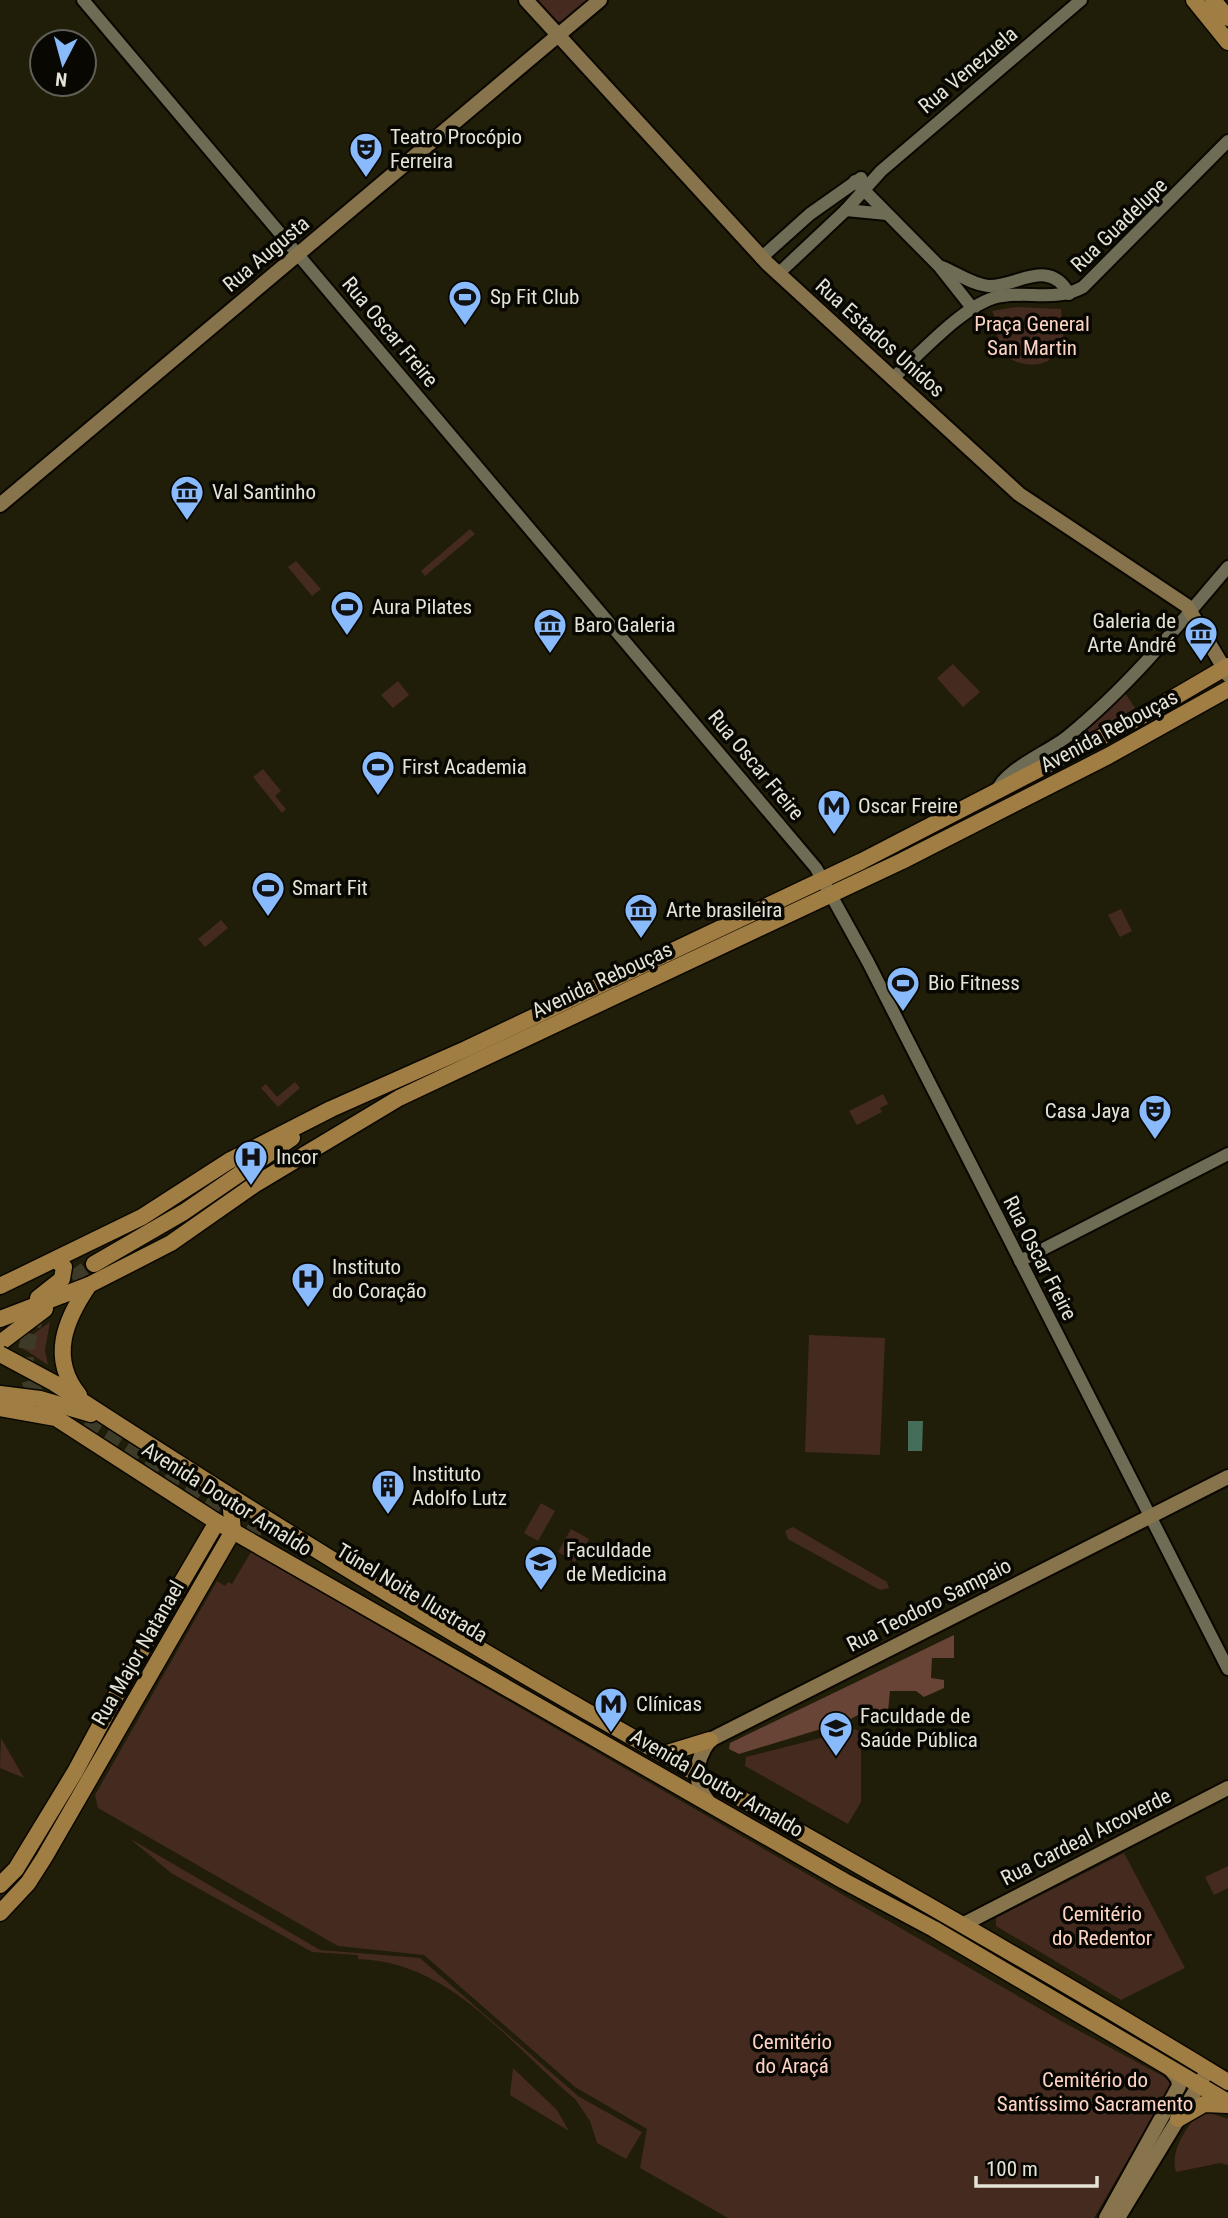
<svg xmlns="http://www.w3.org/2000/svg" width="1228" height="2218" font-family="'Roboto Condensed',sans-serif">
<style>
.green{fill:#452a20}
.forest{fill:#684436}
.water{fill:#446d5a}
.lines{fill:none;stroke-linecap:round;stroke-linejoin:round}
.primary-tunnel{stroke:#3d3b27;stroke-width:16;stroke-dasharray:16 8;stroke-linecap:butt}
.tertiary-casing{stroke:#0a0700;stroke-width:16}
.secondary-casing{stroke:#0a0700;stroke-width:18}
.primary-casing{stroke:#0a0700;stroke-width:19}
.tertiary{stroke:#6e6c55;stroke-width:12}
.secondary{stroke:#87744c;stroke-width:14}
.primary{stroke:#a07d42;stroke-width:16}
.primary-bridge-casing{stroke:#0a0700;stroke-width:19;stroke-linecap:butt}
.primary-bridge{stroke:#a07d42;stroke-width:16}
.labels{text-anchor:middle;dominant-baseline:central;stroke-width:7;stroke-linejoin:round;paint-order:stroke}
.street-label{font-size:21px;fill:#e4e3d6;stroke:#080702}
.poi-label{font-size:21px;fill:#e4e3d6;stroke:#080702;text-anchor:start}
.park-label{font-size:21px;fill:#fdd3c4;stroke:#080702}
</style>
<rect width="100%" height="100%" fill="#201d08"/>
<g class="green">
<path d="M536 0H587L562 22 555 21Z"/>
<path d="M1016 307 1061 309 1064 341 1048 361C1028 370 1002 362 998 339 996 327 998 322 992 311Z"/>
<path d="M470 529 475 534 425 576 421 571Z"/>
<path d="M296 561 321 589 312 596 288 567Z"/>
<path d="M953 664 980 692 963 707 937 678Z"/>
<path d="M398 681 409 695 393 708 381 695Z"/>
<path d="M1125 693 1139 714 1048 762Z"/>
<path d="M263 769 281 791 275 796 286 809 282 813 253 777Z"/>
<path d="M1121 909 1132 931 1120 937 1108 915Z"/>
<path d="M221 920 228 928 205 947 198 939Z"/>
<path d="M295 1082 300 1088 278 1107 261 1088 266 1084 277 1097Z"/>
<path d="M883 1094 888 1104 880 1108 882 1112 857 1125 849 1111Z"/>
<path d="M50 1322 45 1350 48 1365 18 1345Z"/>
<path d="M809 1335 885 1338 880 1455 805 1452Z"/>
<path d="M541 1503 555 1511 538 1541 524 1533Z"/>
<path d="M793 1527 887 1582 889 1588 880 1590 788 1539 785 1531Z"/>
<path d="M571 1529 589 1539 575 1562 558 1552Z"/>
<path d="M251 1552 1061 2021 1170 2080V2086L1094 2218H728L640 2168 647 2129 575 2087 424 1955 338 1946 98 1808 95 1795 217 1581 225 1586 228 1582 232 1584Z"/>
<path d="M856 1729 861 1734V1802L848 1824 745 1766 746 1757Z"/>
<path d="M1 1738 24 1778 0 1768Z"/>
<path d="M129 1838 320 1950 420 1958 578 2096 642 2132 626 2159 597 2143 590 2121 575 2099C509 2044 452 1962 358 1959V1955L312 1952 171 1873Z"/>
<path d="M1124 1853 1185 1968 1121 2000 996 1926V1918Z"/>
<path d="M1228 1866V1888L1214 1895 1205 1877Z"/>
<path d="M513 2068 557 2110 569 2131 510 2095Z"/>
<path d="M1207 2112 1228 2119V2165L1220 2163 1176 2172C1170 2150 1185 2132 1196 2115Z"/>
</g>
<path class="forest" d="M954 1635V1658H932L931 1678 944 1680V1688L924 1697 916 1691H890L888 1711H865L847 1721 739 1754 729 1749 730 1743Z"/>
<path class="water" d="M908 1421H923L922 1451H908Z"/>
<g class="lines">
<g class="primary-tunnel">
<path d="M53 1293 94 1264"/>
<path d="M39 1311C26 1338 18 1369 37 1395L210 1500 266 1530"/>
<path d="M199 1570 223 1532 224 1515"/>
</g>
<defs>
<g id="tertiary">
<path d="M83 0 816 868 868 962 1228 1669"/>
<path d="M855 181 939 266 973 309"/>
<path d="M846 210 887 214"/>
<path d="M761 258 810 214 861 178"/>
<path d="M942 267C957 273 971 284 988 286 1015 288 1049 256 1069 294"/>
<path d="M778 274 846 210 881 171 1081 0"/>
<path d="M892 379C919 355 960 309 993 298 1022 289 1056 303 1083 287L1228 141"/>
<path d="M997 791C1003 770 1050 751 1068 736 1127 688 1179 625 1228 567"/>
<path d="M1020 1261 1228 1154"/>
</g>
<g id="secondary">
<path d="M526 0 767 263 1019 494 1187 606 1228 675"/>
<path d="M0 505 600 0"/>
<path d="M708 1801C692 1781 695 1760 710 1740L1228 1477"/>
<path d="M964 1924 1228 1788"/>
<path d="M1106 2218 1179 2086 1178 2079 1170 2069"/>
<path d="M1118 2218 1208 2070"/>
</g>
<g id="primary">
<path d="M1194 0 1228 42"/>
<path d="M1213 0 1228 18"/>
<path d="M94 1264 184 1212 292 1138"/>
<path d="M0 1286 142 1217 229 1161 331 1109 466 1049 862 861 1146 714 1228 666"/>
<path d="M38 1298 62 1279 64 1267 57 1261"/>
<path d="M0 1319 89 1285 171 1243 254 1185 399 1098 902 861 1108 756 1228 689"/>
<path d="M0 1343 45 1309"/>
<path d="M54 1383C229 1497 405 1607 586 1711 801 1833 1017 1953 1228 2082"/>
<path d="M0 1394 40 1399 91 1414"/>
<path d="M79 1395C49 1358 65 1320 89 1285"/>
<path d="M0 1408 56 1418 217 1522 844 1881 934 1929 1228 2102"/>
<path d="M664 1754 710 1740"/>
<path d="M0 1885 16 1869 75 1772 126 1677 217 1522"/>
<path d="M0 1913 28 1883 44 1858 233 1531 230 1499"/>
<path d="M1178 2119 1204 2104 1228 2105"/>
</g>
</defs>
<use href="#tertiary" class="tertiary-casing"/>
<use href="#secondary" class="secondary-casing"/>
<use href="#primary" class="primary-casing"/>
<use href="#tertiary" class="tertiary"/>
<use href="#secondary" class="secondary"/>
<use href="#primary" class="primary"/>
<defs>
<path id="primary-bridge" d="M0 1354 54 1383"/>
</defs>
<use href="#primary-bridge" class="primary-bridge-casing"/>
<use href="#primary-bridge" class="primary-bridge"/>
</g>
<defs>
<symbol id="theatre-pin" viewBox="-11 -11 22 30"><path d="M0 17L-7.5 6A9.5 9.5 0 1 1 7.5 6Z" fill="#89bafc" stroke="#080702"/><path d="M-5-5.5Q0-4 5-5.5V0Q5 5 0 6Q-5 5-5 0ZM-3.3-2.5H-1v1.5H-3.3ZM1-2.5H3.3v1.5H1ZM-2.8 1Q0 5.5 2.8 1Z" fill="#111"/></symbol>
<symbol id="stadium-pin" viewBox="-11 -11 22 30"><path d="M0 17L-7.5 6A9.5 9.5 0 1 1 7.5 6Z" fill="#89bafc" stroke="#080702"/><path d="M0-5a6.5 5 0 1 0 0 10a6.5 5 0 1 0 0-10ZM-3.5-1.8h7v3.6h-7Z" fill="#111"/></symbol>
<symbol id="museum-pin" viewBox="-11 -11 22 30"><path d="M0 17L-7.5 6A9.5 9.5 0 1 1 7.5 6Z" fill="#89bafc" stroke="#080702"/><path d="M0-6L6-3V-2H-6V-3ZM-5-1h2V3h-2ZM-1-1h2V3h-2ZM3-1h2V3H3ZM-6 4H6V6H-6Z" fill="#111"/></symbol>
<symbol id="metro-pin" viewBox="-11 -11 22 30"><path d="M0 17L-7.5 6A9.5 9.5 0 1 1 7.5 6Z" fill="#89bafc" stroke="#080702"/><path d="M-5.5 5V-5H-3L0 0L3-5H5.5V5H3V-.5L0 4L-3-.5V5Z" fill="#111"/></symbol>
<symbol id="hospital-pin" viewBox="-11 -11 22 30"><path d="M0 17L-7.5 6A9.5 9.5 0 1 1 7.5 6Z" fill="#89bafc" stroke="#080702"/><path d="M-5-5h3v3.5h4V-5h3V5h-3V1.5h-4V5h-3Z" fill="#111"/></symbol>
<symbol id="building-pin" viewBox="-11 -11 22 30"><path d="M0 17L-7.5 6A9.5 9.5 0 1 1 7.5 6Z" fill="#89bafc" stroke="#080702"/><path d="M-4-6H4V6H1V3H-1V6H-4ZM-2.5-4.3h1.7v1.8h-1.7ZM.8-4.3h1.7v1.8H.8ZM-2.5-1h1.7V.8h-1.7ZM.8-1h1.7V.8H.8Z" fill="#111"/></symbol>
<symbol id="university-pin" viewBox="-11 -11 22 30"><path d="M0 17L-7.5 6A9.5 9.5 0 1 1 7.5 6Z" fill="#89bafc" stroke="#080702"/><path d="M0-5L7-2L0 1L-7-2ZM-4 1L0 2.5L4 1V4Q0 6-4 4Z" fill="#111"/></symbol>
</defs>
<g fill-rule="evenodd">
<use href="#theatre-pin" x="347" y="130" width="38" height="52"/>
<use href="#stadium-pin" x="446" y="278" width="38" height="52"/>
<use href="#museum-pin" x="168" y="473" width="38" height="52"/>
<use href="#stadium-pin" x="328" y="588" width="38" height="52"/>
<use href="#museum-pin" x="531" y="606" width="38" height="52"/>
<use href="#museum-pin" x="1182" y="614" width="38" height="52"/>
<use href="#stadium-pin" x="359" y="748" width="38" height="52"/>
<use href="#metro-pin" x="815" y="787" width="38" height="52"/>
<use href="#stadium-pin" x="249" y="869" width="38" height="52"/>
<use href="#museum-pin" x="622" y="891" width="38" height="52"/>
<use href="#stadium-pin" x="884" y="964" width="38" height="52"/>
<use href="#theatre-pin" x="1136" y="1092" width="38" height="52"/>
<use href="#hospital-pin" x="232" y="1138" width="38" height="52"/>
<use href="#hospital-pin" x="289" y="1260" width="38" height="52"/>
<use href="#building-pin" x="369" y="1467" width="38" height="52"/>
<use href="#university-pin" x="522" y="1543" width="38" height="52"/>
<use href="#metro-pin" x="592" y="1685" width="38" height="52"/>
<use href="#university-pin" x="817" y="1709" width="38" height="52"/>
</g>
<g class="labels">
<g class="street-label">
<text transform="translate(968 70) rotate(-40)">Rua Venezuela</text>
<text transform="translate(1119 225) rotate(-44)">Rua Guadelupe</text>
<text transform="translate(266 254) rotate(-40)">Rua Augusta</text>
<text transform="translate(390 332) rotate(50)">Rua Oscar Freire</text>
<text transform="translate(880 338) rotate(42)">Rua Estados Unidos</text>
<text transform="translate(1109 731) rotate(-28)">Avenida Rebouças</text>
<text transform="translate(756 765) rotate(50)">Rua Oscar Freire</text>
<text transform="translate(602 980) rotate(-25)">Avenida Rebouças</text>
<text transform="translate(1040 1258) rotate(63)">Rua Oscar Freire</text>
<text transform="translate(227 1499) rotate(32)">Avenida Doutor Arnaldo</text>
<text transform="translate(412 1593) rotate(31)">Túnel Noite Ilustrada</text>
<text transform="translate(929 1605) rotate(-27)">Rua Teodoro Sampaio</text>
<text transform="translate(138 1653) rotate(-60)">Rua Major Natanael</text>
<text transform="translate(717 1783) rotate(30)">Avenida Doutor Arnaldo</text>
<text transform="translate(1086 1837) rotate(-27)">Rua Cardeal Arcoverde</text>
</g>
<g class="poi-label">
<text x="390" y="137">Teatro Procópio<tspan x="390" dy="24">Ferreira</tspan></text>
<text x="490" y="297">Sp Fit Club</text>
<text x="212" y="492">Val Santinho</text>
<text x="372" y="607">Aura Pilates</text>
<text x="1176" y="621" text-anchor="end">Galeria de<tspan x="1176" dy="24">Arte André</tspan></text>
<text x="574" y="625">Baro Galeria</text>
<text x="402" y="767">First Academia</text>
<text x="858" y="806">Oscar Freire</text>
<text x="292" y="888">Smart Fit</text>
<text x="666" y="910">Arte brasileira</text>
<text x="928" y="983">Bio Fitness</text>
<text x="1130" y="1111" text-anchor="end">Casa Jaya</text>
<text x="276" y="1157">Incor</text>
<text x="332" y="1267">Instituto<tspan x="332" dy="24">do Coração</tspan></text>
<text x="412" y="1474">Instituto<tspan x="412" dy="24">Adolfo Lutz</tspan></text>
<text x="566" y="1550">Faculdade<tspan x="566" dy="24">de Medicina</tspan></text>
<text x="636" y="1704">Clínicas</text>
<text x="860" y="1716">Faculdade de<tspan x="860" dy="24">Saúde Pública</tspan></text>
</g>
<g class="park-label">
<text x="1032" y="324">Praça General<tspan x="1032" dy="24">San Martin</tspan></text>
<text x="1102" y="1914">Cemitério<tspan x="1102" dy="24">do Redentor</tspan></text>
<text x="792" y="2042">Cemitério<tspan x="792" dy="24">do Araçá</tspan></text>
<text x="1095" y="2080">Cemitério do<tspan x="1095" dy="24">Santíssimo Sacramento</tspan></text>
</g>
</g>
<g transform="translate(63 63) rotate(186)"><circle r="33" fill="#080702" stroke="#605f57" stroke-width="2"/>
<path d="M0-5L12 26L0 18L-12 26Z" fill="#89bafc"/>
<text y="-10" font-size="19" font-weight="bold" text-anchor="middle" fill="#e4e3d6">N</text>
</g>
<path d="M976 2176v10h121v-10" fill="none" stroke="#e4e3d6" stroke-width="3.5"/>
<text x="986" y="2176" font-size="21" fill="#e4e3d6" stroke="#080702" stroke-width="5" paint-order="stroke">100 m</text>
</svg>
